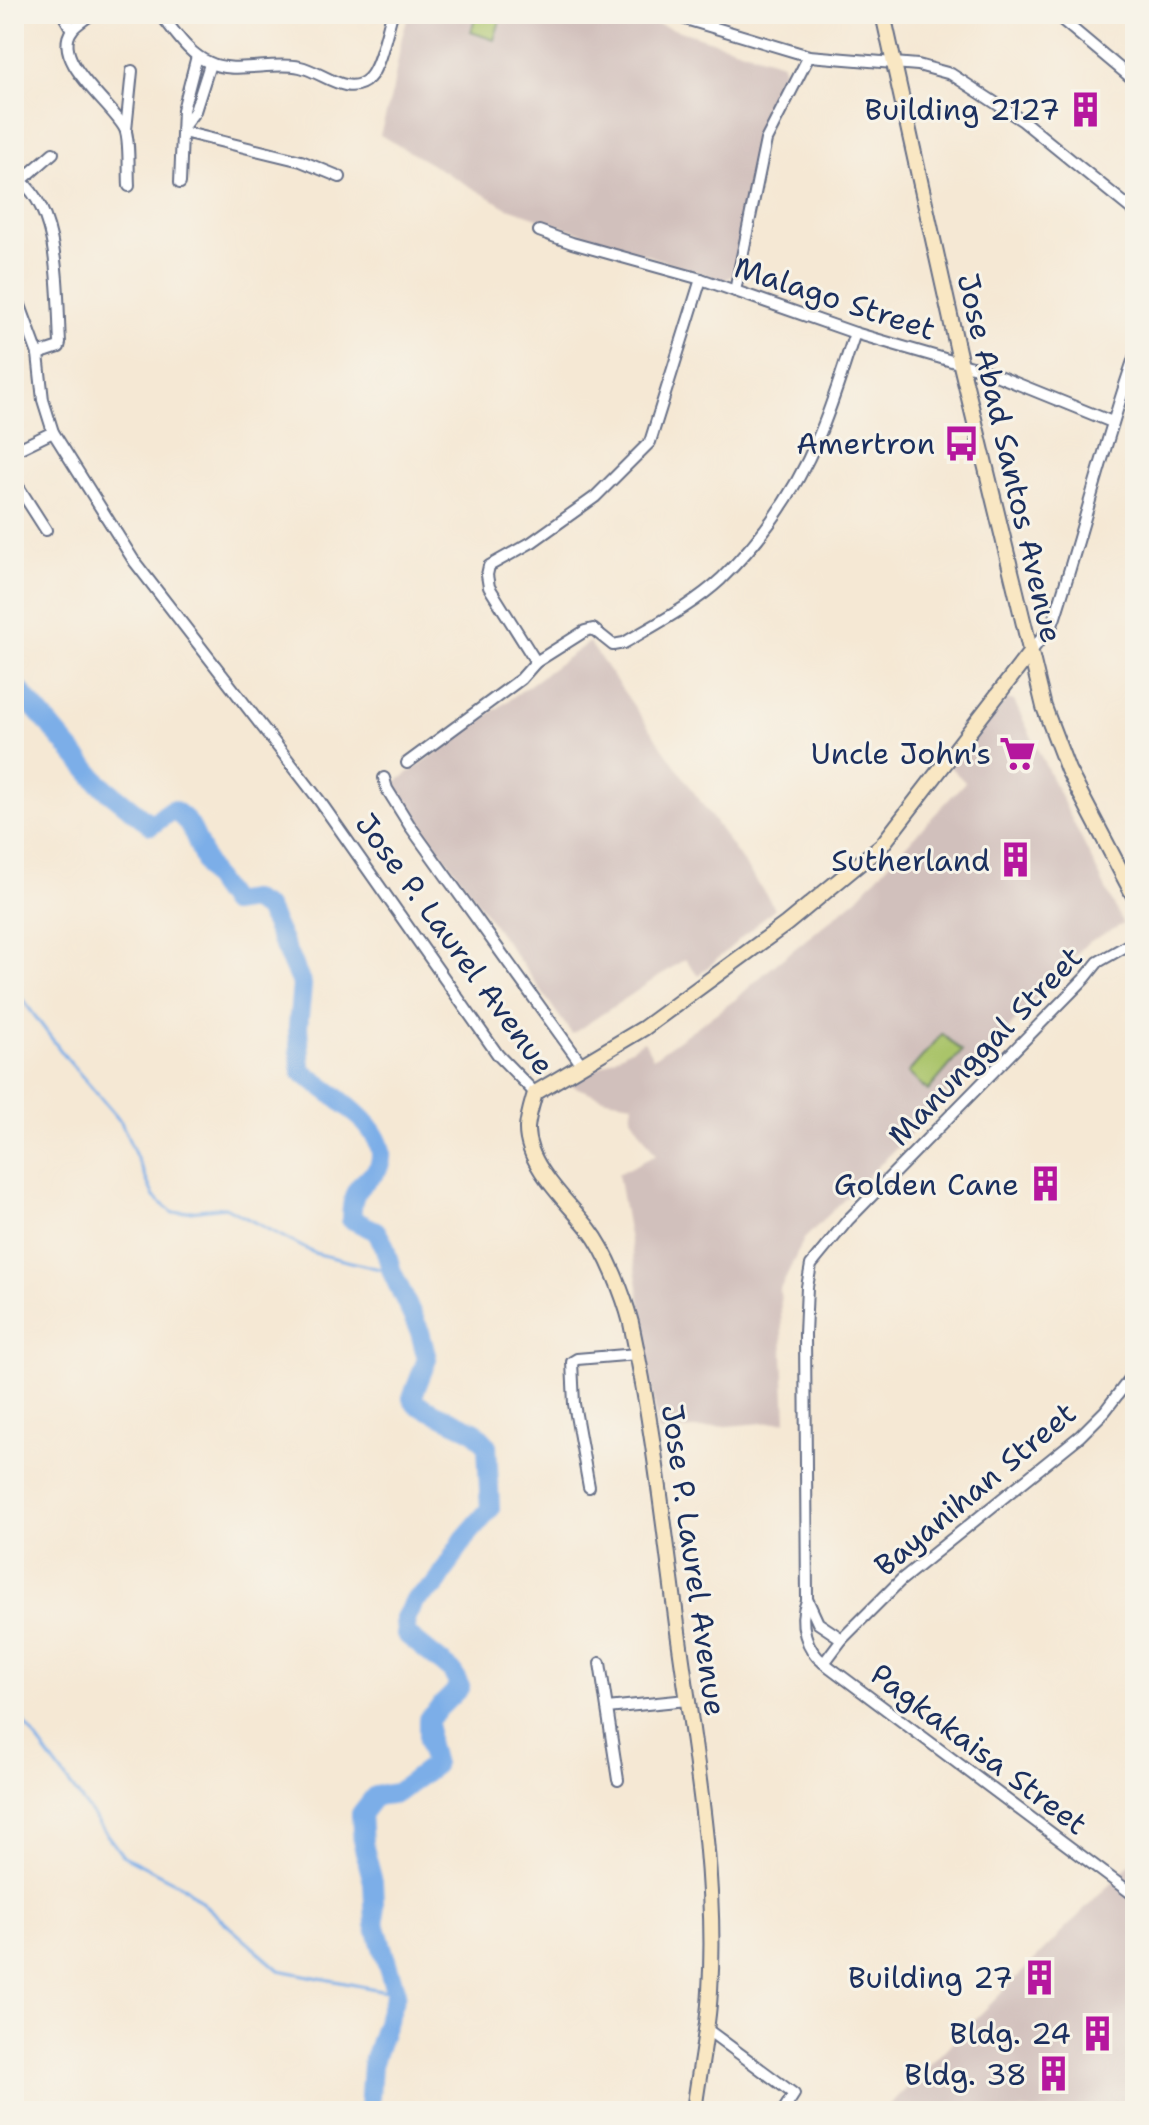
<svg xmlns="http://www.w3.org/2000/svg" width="1149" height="2125" font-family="'Shantell Sans',sans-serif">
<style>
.industrial{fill:#d1c0bc}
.green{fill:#aac46a;stroke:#627a64;stroke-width:2}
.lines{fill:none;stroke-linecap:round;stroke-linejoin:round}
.stream{stroke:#7baee8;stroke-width:3}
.river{stroke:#7baee8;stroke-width:20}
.street-casing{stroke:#677087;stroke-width:14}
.secondary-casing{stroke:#677087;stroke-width:18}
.street{stroke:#fff;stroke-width:10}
.secondary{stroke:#f9e7c3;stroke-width:14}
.labels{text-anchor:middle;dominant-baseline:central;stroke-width:6;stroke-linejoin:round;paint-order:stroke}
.poi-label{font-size:30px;fill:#1b2f5e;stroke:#f7f3e8;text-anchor:end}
.street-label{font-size:30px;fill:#1b2f5e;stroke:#f7f3e8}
</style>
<rect width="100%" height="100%" fill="#f7f3e8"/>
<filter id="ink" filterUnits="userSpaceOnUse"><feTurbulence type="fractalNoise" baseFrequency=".0125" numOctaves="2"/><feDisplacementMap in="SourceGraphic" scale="16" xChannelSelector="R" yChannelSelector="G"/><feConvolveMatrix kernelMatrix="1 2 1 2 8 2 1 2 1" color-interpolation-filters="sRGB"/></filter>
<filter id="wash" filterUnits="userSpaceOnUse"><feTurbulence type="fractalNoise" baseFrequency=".006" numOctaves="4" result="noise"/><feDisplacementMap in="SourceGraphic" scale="32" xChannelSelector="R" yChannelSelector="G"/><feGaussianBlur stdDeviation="1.8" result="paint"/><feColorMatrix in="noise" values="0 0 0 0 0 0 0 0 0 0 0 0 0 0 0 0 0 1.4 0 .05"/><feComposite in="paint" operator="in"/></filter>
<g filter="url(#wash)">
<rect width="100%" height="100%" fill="#f5e8d4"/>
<g class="industrial">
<path d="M409 14H626L782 63 785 74 783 85 770 113 754 158 733 275 724 281 508 208 380 135 392 93 402 37Z"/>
<path d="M589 642 775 908 698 976 685 959 572 1034 393 784Z"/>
<path d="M1007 699 1014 701 1123 924 1087 943 919 1126 804 1239 780 1289 786 1421 658 1432 637 1280 618 1174 656 1155 631 1117 633 1103 606 1099 570 1085 644 1041 653 1058 736 999 766 972 857 898 965 782 949 766Z"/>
<path d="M1135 1859V2111H884L1131 1863Z"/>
</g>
<g class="green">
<path d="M476 14H502L494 40 471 32Z"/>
<path d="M942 1034 962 1051 928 1091 908 1073Z"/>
</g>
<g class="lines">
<g class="stream">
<path d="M14 988 67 1059 121 1122 154 1197 173 1213 225 1207 314 1253 392 1272"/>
<path d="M14 1709 122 1855 184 1887 279 1970 396 1993"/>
<path d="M14 2099 25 2111"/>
</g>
<path class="river" d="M14 684 100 784 151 825 172 810C195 820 198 849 209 870 215 881 224 892 231 903L251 900 267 909 302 985 298 1027 301 1071C325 1090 394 1130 379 1166 375 1175 369 1177 362 1184 352 1193 352 1207 351 1219L376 1231 384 1245 392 1272 420 1332 427 1359 412 1398 416 1404 474 1431 487 1445 490 1509 464 1539 435 1586 416 1599 405 1618 406 1634 452 1671 460 1687 428 1719V1741L434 1765 397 1793 375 1796 361 1814 363 1844 373 1882 375 1924 396 1993 372 2065 369 2111"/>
</g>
</g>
<g filter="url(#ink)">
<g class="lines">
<defs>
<g id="street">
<path d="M63 14 72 30"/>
<path d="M91 14C86 19 76 24 72 30 50 60 113 105 125 129 130 140 128 172 129 186"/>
<path d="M160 14C174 30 188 54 208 62 234 75 271 61 300 67 321 71 349 99 369 78 380 67 387 30 392 14"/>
<path d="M669 14 809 56 918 65 951 74 1023 121 1135 212"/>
<path d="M1055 14 1135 81"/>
<path d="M183 127 195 111 210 64"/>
<path d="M126 130 132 71"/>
<path d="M183 132 301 161 340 177"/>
<path d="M14 176C62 204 57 296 60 343L59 347 38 354"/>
<path d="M22 180 53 153"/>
<path d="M180 183 183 110 197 56"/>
<path d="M539 231 572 243 701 279 855 333 986 371 1112 422"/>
<path d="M701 279 650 442 595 497 532 542 489 566 487 575 489 587 536 662 585 631 593 629 613 645 624 643C656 624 693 605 721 579 762 539 796 490 818 438 833 404 843 368 855 333"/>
<path d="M14 289 38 354 43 400 53 432 134 561 319 800 498 1055 535 1093"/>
<path d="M735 291 766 140 809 56"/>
<path d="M14 451 53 432"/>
<path d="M14 480 46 530"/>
<path d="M1029 654 1052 625 1055 617C1083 530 1105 441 1135 355"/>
<path d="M407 763 521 679 536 662"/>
<path d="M384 778 387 789 410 826 582 1065"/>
<path d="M1135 1372 1105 1411 1080 1436 901 1580 842 1639 824 1663 1135 1896"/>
<path d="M589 1487 574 1404 572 1362 577 1359 637 1354"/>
<path d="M807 1601C798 1622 806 1650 824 1663"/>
<path d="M842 1639 818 1623 807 1599 805 1334 807 1287 811 1265 848 1220 1086 977 1098 962 1135 941"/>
<path d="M600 1663 618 1780"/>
<path d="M607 1708 687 1700"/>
<path d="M705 2028 794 2094 783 2111"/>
</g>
<g id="secondary">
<path d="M883 14 961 365 1044 707 1068 770 1135 898"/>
<path d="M694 2111C699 2071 708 2031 710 1991 718 1866 692 1740 676 1617 663 1519 652 1420 631 1323 624 1296 607 1252 589 1229 568 1202 526 1165 527 1128 528 1116 532 1104 535 1093L644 1028 786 924 882 845 1029 654"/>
</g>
</defs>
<use href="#street" class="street-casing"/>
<use href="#secondary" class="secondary-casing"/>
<use href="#street" class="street"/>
<use href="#secondary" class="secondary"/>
</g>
</g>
<defs>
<symbol id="building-bare" viewBox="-9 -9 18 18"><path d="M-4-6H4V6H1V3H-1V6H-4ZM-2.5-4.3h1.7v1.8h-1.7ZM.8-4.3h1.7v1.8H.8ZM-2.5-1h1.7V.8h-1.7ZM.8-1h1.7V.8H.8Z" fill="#b5179e" stroke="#f7f3e8" stroke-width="2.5" paint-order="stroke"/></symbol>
<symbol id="bus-bare" viewBox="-9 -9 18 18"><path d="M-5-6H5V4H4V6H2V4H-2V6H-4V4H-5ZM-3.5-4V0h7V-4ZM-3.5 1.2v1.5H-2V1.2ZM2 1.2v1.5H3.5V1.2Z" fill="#b5179e" stroke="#f7f3e8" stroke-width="2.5" paint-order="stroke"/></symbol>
<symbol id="supermarket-bare" viewBox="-9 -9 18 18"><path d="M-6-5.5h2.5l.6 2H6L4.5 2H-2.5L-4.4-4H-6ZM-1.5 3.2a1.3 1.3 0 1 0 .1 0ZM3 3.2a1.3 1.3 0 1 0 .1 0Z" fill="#b5179e" stroke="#f7f3e8" stroke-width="2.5" paint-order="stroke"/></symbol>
</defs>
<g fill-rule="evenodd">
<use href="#building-bare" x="1060" y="84" width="51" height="51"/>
<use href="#bus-bare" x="936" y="418" width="51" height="51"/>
<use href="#supermarket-bare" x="992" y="728" width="51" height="51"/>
<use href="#building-bare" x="990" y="834" width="51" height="51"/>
<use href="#building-bare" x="1020" y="1158" width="51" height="51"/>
<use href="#building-bare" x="1014" y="1952" width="51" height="51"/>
<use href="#building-bare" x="1072" y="2008" width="51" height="51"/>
<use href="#building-bare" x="1028" y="2048" width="51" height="51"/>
</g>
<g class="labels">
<g class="poi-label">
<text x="1060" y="109">Building 2127</text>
<text x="935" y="443">Amertron</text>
<text x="991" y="753">Uncle John's</text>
<text x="990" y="860">Sutherland</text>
<text x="1019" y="1184">Golden Cane</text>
<text x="1013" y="1977">Building 27</text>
<text x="1071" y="2033">Bldg. 24</text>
<text x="1027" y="2074">Bldg. 38</text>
</g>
<g class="street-label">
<text transform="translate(835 298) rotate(18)">Malago Street</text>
<text transform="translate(1010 458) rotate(77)">Jose Abad Santos Avenue</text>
<text transform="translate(455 944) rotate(54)">Jose P. Laurel Avenue</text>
<text transform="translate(985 1046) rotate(-46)">Manunggal Street</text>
<text transform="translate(975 1489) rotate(-40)">Bayanihan Street</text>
<text transform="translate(694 1560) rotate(82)">Jose P. Laurel Avenue</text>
<text transform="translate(979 1749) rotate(37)">Pagkakaisa Street</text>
</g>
</g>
<rect width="1149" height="2125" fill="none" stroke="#f7f3e8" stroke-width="48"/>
</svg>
